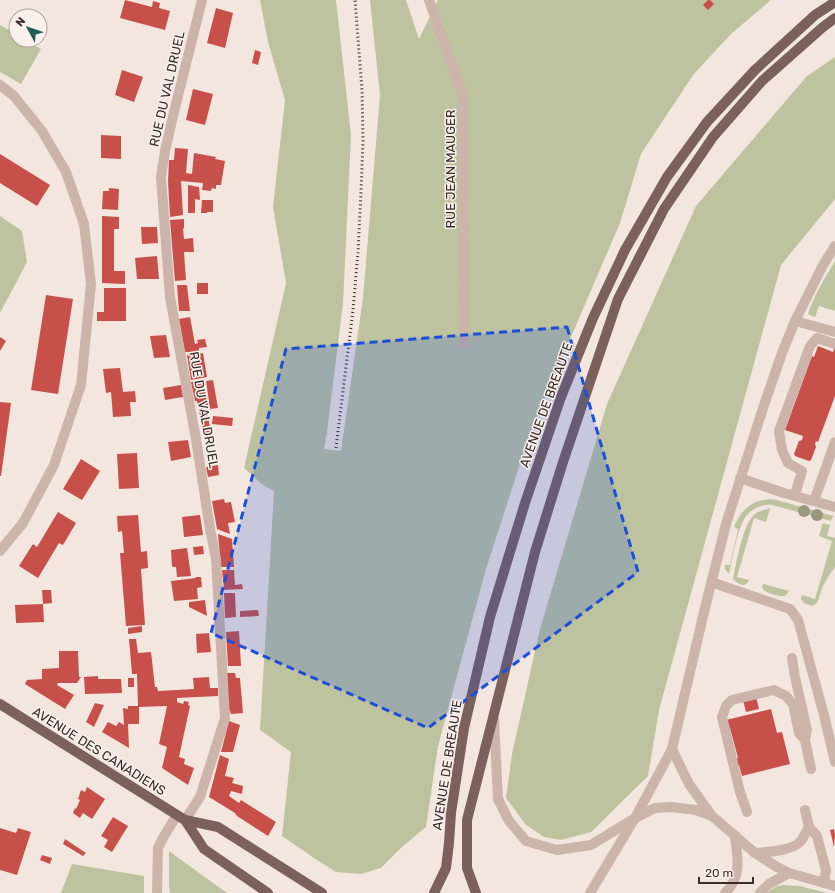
<svg xmlns="http://www.w3.org/2000/svg" width="835" height="893" font-family="Rubik,sans-serif">
<style>
.green{fill:#bdc39f}
.building{fill:#c7514a}
.lines{fill:none;stroke-linecap:round;stroke-linejoin:round}
.minor{stroke:#ccb4ab;stroke-width:10}
.major{stroke:#7b605b;stroke-width:10}
.rail{stroke:#392c2a;stroke-width:3;stroke-dasharray:1 3;stroke-linecap:butt}
.tree{fill:#99987d}
.marked{fill:#1d4ed8;fill-opacity:0.2;stroke:#1d4ed8;stroke-width:3;stroke-dasharray:8 5;stroke-linejoin:round}
.labels{text-anchor:middle;dominant-baseline:central;stroke-width:3;stroke-linejoin:round;paint-order:stroke}
.street-label{font-size:13px;fill:#392c2a;stroke:#faf1ec}
</style>
<rect width="100%" height="100%" fill="#f3e6df"/>
<g class="green">
<path d="M260 0H336L351 135 343 303 327 432 324 449 341 451 363 298 380 95 370 0H406L419 39 438 0H771L731 34 693 75 641 154 620 223 531 430 486 569 438 746 426 827 403 846 381 868 361 874 336 872 314 858 282 836 291 752 260 730 274 491 263 485 244 468 286 283 273 207 285 100 268 42Z"/>
<path d="M0 25 16 34V40H26L41 49 21 84 0 72Z"/>
<path d="M835 57V199L781 265 659 710 648 776 591 832 561 840 544 837 526 825 506 798 512 754 540 629 607 404 696 206 807 76Z"/>
<path d="M0 216 22 231 27 262 0 313Z"/>
<path d="M835 261V311L819 306 815 317 808 314C814 295 825 278 835 261Z"/>
<path d="M770 499 777 500 833 516 831 521 772 505C764 504 755 507 749 513 737 524 733 558 729 574L725 569V565H730L738 529 734 527C741 510 750 501 770 499Z"/>
<path d="M770 508 766 522 754 518 737 577 749 580C745 589 738 584 733 579 736 564 743 525 753 516 757 511 764 510 770 508Z"/>
<path d="M823 523 830 525 827 536 835 538V567L830 574 823 586 817 603 814 605 812 606 804 603 801 599 802 595 815 599 832 541 819 536Z"/>
<path d="M763 584 789 591C787 593 787 595 784 596 780 597 766 593 764 590 762 588 762 587 763 584Z"/>
<path d="M169 851 227 893H170L169 886Z"/>
<path d="M72 864 144 876V893H61Z"/>
<path d="M783 885 799 886 827 893H767L775 887Z"/>
</g>
<g class="building">
<path d="M125 0 152 7 153 1 160 3 159 8 170 11 165 30 120 18Z"/>
<path d="M708 0H710L714 4 708 10 703 5Z"/>
<path d="M216 8 233 13 225 48 207 43Z"/>
<path d="M255 50 261 52 258 65 252 63Z"/>
<path d="M122 70 143 77 134 102 115 95Z"/>
<path d="M193 89 213 94 205 125 186 120Z"/>
<path d="M101 135 121 136V159L101 158Z"/>
<path d="M175 148 188 149 186 173 192 174 194 153 216 157 215 159 225 161 221 185H216V189L212 188 211 191 202 190 203 183 181 181 183 215 170 217 168 181 169 160H174Z"/>
<path d="M0 154 50 185 37 206 0 183Z"/>
<path d="M188 185 199 187 200 200 195 199V213H188Z"/>
<path d="M109 188 119 189 118 210 102 209 103 191H109Z"/>
<path d="M202 200H213V212H207V213H201Z"/>
<path d="M102 216 119 217V229H114V271H125V284L102 283Z"/>
<path d="M184 219V228L183 229 184 239 193 238 194 252H184L186 280 175 281 170 220Z"/>
<path d="M141 227H157L158 243 142 244Z"/>
<path d="M157 256 159 279H137L135 258Z"/>
<rect x="197" y="283" width="11" height="11"/>
<path d="M177 285H187L190 311H179Z"/>
<path d="M104 288H126V321H97V312H104Z"/>
<path d="M46 295 73 299 58 394 31 390Z"/>
<path d="M190 317 195 344 198 343 197 340 205 339 207 347 199 348V352H185L179 319Z"/>
<path d="M166 335 170 357 154 358 150 336Z"/>
<path d="M0 337 6 341 0 351Z"/>
<path d="M818 346 833 352 835 347V396L818 442 816 441 815 444 816 447 811 460 809 461 795 456 794 454 799 441 802 440 803 436 785 430 812 356 814 357Z"/>
<path d="M203 353 207 377 191 380 187 355Z"/>
<path d="M120 368 123 392 135 391 136 402H130L131 416 113 417 111 392 106 393 103 369Z"/>
<path d="M203 380 208 405H206L211 434 204 435 197 401H195L191 382Z"/>
<path d="M213 380 218 408 210 409 206 381Z"/>
<path d="M181 385 183 397 165 400 163 388Z"/>
<path d="M0 402 11 403 1 476H0Z"/>
<path d="M213 416 233 418 232 426 212 424Z"/>
<path d="M188 440 191 457 171 461 168 442Z"/>
<path d="M137 453 139 488 119 489 117 454Z"/>
<path d="M81 459 100 471 82 500 63 489Z"/>
<path d="M218 465 219 475 208 477 206 467Z"/>
<path d="M224 499 225 503 231 502 235 522 228 523 230 534 217 529 212 501Z"/>
<path d="M58 512 76 523 63 545 59 543 38 578 19 566 33 544 37 547Z"/>
<path d="M138 515 141 552 147 551 148 568 141 569 145 625 126 626 120 553H124L122 531 118 532 117 516Z"/>
<path d="M200 515 203 535 184 537 182 517Z"/>
<path d="M218 534 232 539 234 567H221Z"/>
<path d="M203 546 204 554 194 555 193 547Z"/>
<path d="M187 548 191 576 177 577 176 567H173L172 566 171 550Z"/>
<path d="M222 570H234L235 585 242 584 243 589 224 590Z"/>
<path d="M195 577H201L202 587 197 588 198 599 174 601 171 581 196 578Z"/>
<path d="M42 590H51L52 603 43 604 44 622 16 623 15 605 43 604Z"/>
<path d="M224 593H235L236 617 225 618Z"/>
<path d="M205 600 207 616 189 607V602Z"/>
<path d="M258 610 259 616 240 617V611Z"/>
<path d="M142 626V632L128 634V628Z"/>
<path d="M239 631 241 666H228L226 632Z"/>
<path d="M209 633 211 652 197 653 196 634Z"/>
<path d="M129 639H136L138 653 151 652 155 687H157L158 691 194 689 193 678 209 677 210 688H218V696L177 698V702L183 704 184 701 189 702 188 705 190 706 179 757 185 759 184 764 194 768 188 785 162 768 167 747 159 744 167 706 139 707V724H128L129 748 102 732 108 722 116 726 119 722 124 725 123 708 128 709V706H138L137 674H132Z"/>
<path d="M59 651H78L79 677H81L77 683H58L57 685 74 695 65 709 25 684 27 680 42 679V669L59 668Z"/>
<path d="M227 673H235L236 678H240L243 713 231 714 228 707Z"/>
<path d="M98 676V679H121L122 693 85 694 84 677Z"/>
<rect x="128" y="678" width="6" height="9"/>
<path d="M756 697 759 709 746 712 743 700Z"/>
<path d="M95 703 104 705 94 727 86 722Z"/>
<path d="M771 709 777 733 782 732 790 764 742 776 739 765 738 766 736 758H738L730 728H728L726 720Z"/>
<path d="M229 721 240 725 233 752H221Z"/>
<path d="M220 755 229 759 225 776 234 778 232 783 243 786 242 794 231 791 229 796 239 803 241 800 276 822 268 836 237 816 235 813 209 797Z"/>
<path d="M87 787 105 799 92 819 83 813 80 818 73 813 75 808 76 809 80 800 78 799 81 790 85 792Z"/>
<path d="M113 817 128 826 112 852 104 847 108 840 101 836Z"/>
<path d="M0 828 16 833 18 828 31 832 17 875 0 870Z"/>
<path d="M834 829 835 835 834 847 830 830Z"/>
<path d="M65 839 86 853 83 856 63 844Z"/>
<path d="M42 855 52 858 50 864 40 860Z"/>
</g>
<g class="lines">
<g class="minor">
<path d="M429 0 463 96 464 343"/>
<path d="M0 85 14 96 42 131 66 172 84 224 91 284 81 385 54 465 23 523 0 551"/>
<path d="M795 321 835 332"/>
<path d="M740 478 784 493 835 507"/>
<path d="M795 495 802 471 788 463 782 450 779 431 810 346 817 338 835 344"/>
<path d="M814 501 835 442"/>
<path d="M711 582 790 609 798 620 824 715 835 762"/>
<path d="M792 658 795 677 807 730 805 740 811 769"/>
<path d="M494 719 498 799 509 821 526 841 557 850 591 845 635 818 655 808 671 807 696 810 712 816"/>
<path d="M672 749 689 784 712 816 755 853 777 867 789 873 835 886"/>
<path d="M805 810 809 827 817 836 826 870 824 883"/>
<path d="M747 812 740 792 722 717 726 706 732 700 774 690 786 696 793 704 799 733 805 740"/>
<path d="M185 820 200 797 225 718 216 559 210 529 196 439 170 297 161 177 165 151 174 112 202 0"/>
<path d="M755 853C768 852 792 851 801 841 804 837 806 831 809 827"/>
<path d="M157 893 158 848 164 836 177 815"/>
<path d="M590 893 635 818 672 749 704 612 726 524 763 408 782 353 795 321 823 265 835 246"/>
<path d="M725 893C743 875 737 858 735 835"/>
<path d="M760 893 769 884 789 873"/>
</g>
<g class="major">
<path d="M0 704 185 820 204 849 268 893"/>
<path d="M185 820 218 827 322 893"/>
<path d="M434 893 446 868 449 843 451 813 464 728 490 617 525 503 561 397 593 318 625 250 667 177 707 122 755 70 815 15 835 2"/>
<path d="M476 893 467 868V820L535 552 563 462 618 299 664 209 713 137 762 81 823 27 835 18"/>
</g>
<path class="rail" d="M336 448 353 310 358 252 361 193 363 141 362 90 355 0"/>
</g>
<g class="tree">
<circle cx="804" cy="511" r="6"/>
<circle cx="817" cy="515" r="6"/>
</g>
<path class="marked" d="M567 327 638 572 428 728 211 633 286 349Z"/>
<g class="labels">
<g class="street-label">
<text transform="translate(167 89) rotate(-77)">RUE DU VAL DRUEL</text>
<text transform="translate(450 169) rotate(-90)">RUE JEAN MAUGER</text>
<text transform="translate(546 405) rotate(-70)">AVENUE DE BREAUTE</text>
<text transform="translate(204 410) rotate(80)">RUE DU VAL DRUEL</text>
<text transform="translate(99 751) rotate(32)">AVENUE DES CANADIENS</text>
<text transform="translate(447 765) rotate(-81)">AVENUE DE BREAUTE</text>
</g>
</g>
<g transform="translate(28 28) rotate(310)"><circle r="19" fill="#faf1ec" stroke="#ada29e"/>
<path d="M0-3L7 15L0 10L-7 15Z" fill="#1f5c55"/>
<text y="-6" font-size="11" font-weight="bold" text-anchor="middle" fill="#392c2a">N</text>
</g>
<path d="M699 877v6h54v-6" fill="none" stroke="#392c2a" stroke-width="2"/>
<text x="705" y="877" font-size="12" fill="#392c2a" stroke="#faf1ec" stroke-width="3" paint-order="stroke">20 m</text>
</svg>
